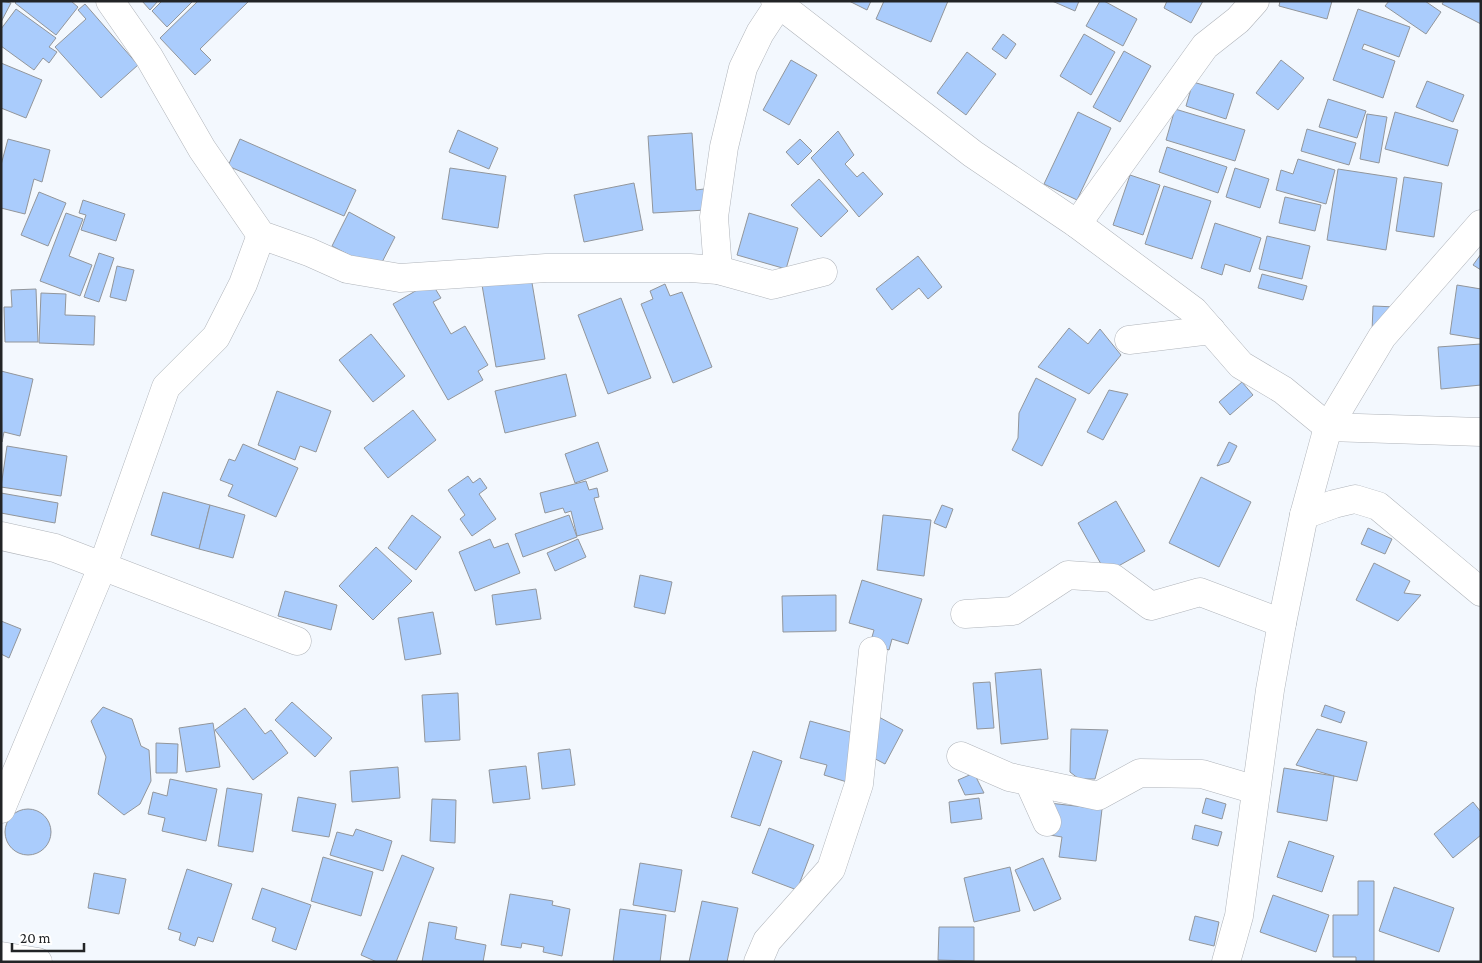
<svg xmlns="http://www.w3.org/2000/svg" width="1482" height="963" font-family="'Crimson Pro',serif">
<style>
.building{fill:#aaccfc;stroke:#92969b}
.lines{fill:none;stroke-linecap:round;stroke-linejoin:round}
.minor-casing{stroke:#b0b4ba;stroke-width:29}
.minor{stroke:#fff;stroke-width:28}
</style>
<rect width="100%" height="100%" fill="#f3f8fe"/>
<g class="building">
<path d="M1 1 11 3 1 22Z"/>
<path d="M17 1H71L78 7 56 35 15 3Z"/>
<path d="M142 1H158L150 10Z"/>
<path d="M162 1H193L167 27 152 11Z"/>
<path d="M198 1H249L200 49 211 60 195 75 160 38Z"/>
<path d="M849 1H871L867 10Z"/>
<path d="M884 1H948L931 42 876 19Z"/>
<path d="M1052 1H1079L1075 11Z"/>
<path d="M1100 1H1104L1137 19 1123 46 1086 26Z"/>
<path d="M1167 1H1203L1191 23 1164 8Z"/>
<path d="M1280 1H1332L1327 19 1279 6Z"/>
<path d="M1389 1H1425L1441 12 1426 34 1385 6Z"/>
<path d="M1444 1H1481V24L1442 4Z"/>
<path d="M85 4 138 65 101 98 55 47 86 19 78 10Z"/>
<path d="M16 9 56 38 49 47 57 52 49 63 43 58 34 70 1 46V29Z"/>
<path d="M1358 9 1410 27 1399 57 1364 44 1362 49 1395 61 1383 98 1333 80Z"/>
<path d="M1003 34 1016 44 1006 59 992 49Z"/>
<path d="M1084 34 1115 52 1091 95 1060 76Z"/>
<path d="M1124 51 1151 66 1120 122 1093 107Z"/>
<path d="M967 52 996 74 966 115 937 93Z"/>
<path d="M791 60 817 75 789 125 763 110Z"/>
<path d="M1281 60 1304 78 1278 110 1256 93Z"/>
<path d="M1 63 42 80 26 118 1 108Z"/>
<path d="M1427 81 1464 95 1453 122 1416 107Z"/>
<path d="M1193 82 1234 94 1226 119 1186 106Z"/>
<path d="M1328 99 1366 111 1357 138 1319 127Z"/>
<path d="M1175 109 1245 130 1235 161 1166 140Z"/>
<path d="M1078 112 1111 128 1077 200 1044 184Z"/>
<path d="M1395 112 1458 130 1448 166 1385 149Z"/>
<path d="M1367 114 1387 117 1379 163 1360 159Z"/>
<path d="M1307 129 1356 143 1349 165 1301 151Z"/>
<path d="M458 130 498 148 489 169 449 152Z"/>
<path d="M838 131 854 155 845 164 857 177 863 172 883 194 859 217 811 158Z"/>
<path d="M692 133 696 190 704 189 706 210 653 213 648 136Z"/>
<path d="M8 139 50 150 42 182 34 179 25 214 1 208V165Z"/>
<path d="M240 139 356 190 344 216 228 166Z"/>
<path d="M800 139 812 151 798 165 786 152Z"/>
<path d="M1167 147 1227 167 1218 193 1159 172Z"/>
<path d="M1298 159 1335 170 1326 204 1276 190 1281 170 1293 174Z"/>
<path d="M450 168 506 176 498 228 442 219Z"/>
<path d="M1235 168 1269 179 1260 208 1226 197Z"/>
<path d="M1338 169 1397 178 1386 250 1327 240Z"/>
<path d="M1130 175 1160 185 1143 235 1113 225Z"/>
<path d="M1404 177 1442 183 1434 237 1396 231Z"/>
<path d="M819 179 848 211 821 237 791 205Z"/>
<path d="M634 183 643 230 584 242 574 195Z"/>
<path d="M1164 186 1211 201 1192 259 1145 244Z"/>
<path d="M39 192 66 203 48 246 21 235Z"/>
<path d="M1285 197 1321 205 1315 231 1279 223Z"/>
<path d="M83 200 125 214 116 241 81 230 86 215 79 213Z"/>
<path d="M349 212 395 237 378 270 332 246Z"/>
<path d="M66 213 83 219 69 256 92 265 80 296 40 281Z"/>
<path d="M749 213 798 228 786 269 737 255Z"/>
<path d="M1215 223 1261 238 1250 272 1225 264 1222 275 1201 268Z"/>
<path d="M1267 236 1310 246 1302 279 1259 269Z"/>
<path d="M99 253 114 258 99 302 84 297Z"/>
<path d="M1481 254V270L1473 265Z"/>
<path d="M918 256 942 287 928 299 919 288 892 310 876 289Z"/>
<path d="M117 266 134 270 126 301 110 297Z"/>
<path d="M1262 274 1307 286 1303 300 1258 288Z"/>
<path d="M531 277 545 359 496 367 482 285Z"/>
<path d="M431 282 441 298 433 302 451 334 465 326 488 365 478 371 483 380 448 400 393 304Z"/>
<path d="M665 284 670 296 682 292 712 367 673 383 641 304 653 299 650 291Z"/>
<path d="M1457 285 1481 289V339L1450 334Z"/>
<path d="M36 289 38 342H5L4 307H12L11 290Z"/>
<path d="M41 293 66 294 65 315 95 316 94 345 39 343Z"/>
<path d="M621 298 651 378 608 394 578 315Z"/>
<path d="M1373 306 1396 307 1372 332Z"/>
<path d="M1069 328 1088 344 1100 329 1121 355 1089 394 1038 367Z"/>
<path d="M371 334 405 376 373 402 339 360Z"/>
<path d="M1481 344V385L1441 389 1438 347Z"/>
<path d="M1 371 33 379 20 436 4 432 2 442Z"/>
<path d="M566 374 576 416 505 433 495 391Z"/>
<path d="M1036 378 1076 399 1042 466 1012 450 1018 438 1019 413Z"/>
<path d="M1242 382 1253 395 1230 415 1219 402Z"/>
<path d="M1109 390 1128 394 1103 440 1087 432Z"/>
<path d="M277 391 331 411 316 452 300 446 295 460 258 445Z"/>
<path d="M413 410 436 440 388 478 364 448Z"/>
<path d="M598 442 608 471 575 483 565 454Z"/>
<path d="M1229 442 1237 446 1229 462 1217 466Z"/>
<path d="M243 444 298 468 276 517 228 496 233 485 220 480 229 459 235 461Z"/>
<path d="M7 446 67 456 61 496 1 487Z"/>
<path d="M468 476 473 483 480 478 487 488 479 494 496 519 472 536 460 519 465 515 448 490Z"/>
<path d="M1201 477 1251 502 1219 567 1169 543Z"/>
<path d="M586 481 589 490 597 488 599 497 594 498 603 529 577 536 571 511 565 513 563 508 545 513 540 493Z"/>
<path d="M163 492 210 505 199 549 151 535Z"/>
<path d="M1 493 58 503 55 523 1 513Z"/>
<path d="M1116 501 1145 551 1106 573 1078 523Z"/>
<path d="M210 505 245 515 233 558 199 549Z"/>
<path d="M942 505 953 509 946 528 934 523Z"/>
<path d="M412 515 441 537 416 570 388 548Z"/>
<path d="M569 515 577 537 523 557 515 534Z"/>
<path d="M883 515 931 520 924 576 877 570Z"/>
<path d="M1368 528 1392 539 1385 554 1361 544Z"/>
<path d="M490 539 494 548 508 543 520 573 475 591 459 552Z"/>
<path d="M578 539 586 557 555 571 547 553Z"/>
<path d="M376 547 412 581 373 620 339 586Z"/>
<path d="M1374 563 1410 581 1404 593 1421 595 1398 621 1356 600Z"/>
<path d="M640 575 672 582 665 614 634 607Z"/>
<path d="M862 580 922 599 908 644 892 639 889 650 870 644 874 630 849 623Z"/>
<path d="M536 589 541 619 496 625 492 595Z"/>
<path d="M285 591 337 605 331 630 278 616Z"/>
<path d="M836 595V631L783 632 782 596Z"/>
<path d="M433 612 441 654 405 660 398 618Z"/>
<path d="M1 621 21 629 9 658 1 654Z"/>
<path d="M1041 669 1048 739 1001 744 995 673Z"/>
<path d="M990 682 994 728 977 729 973 683Z"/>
<path d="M458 693 460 740 425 742 422 695Z"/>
<path d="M292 702 332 738 315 757 275 720Z"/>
<path d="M1325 705 1345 712 1341 723 1321 716Z"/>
<path d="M103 707 132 719 141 746 149 750 151 781 140 804 124 815 98 794 106 757 91 721Z"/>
<path d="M245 708 265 734 271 730 288 753 253 780 215 730Z"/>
<path d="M877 716 903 730 885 764 864 753Z"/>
<path d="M810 721 861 735 847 782 824 775 827 765 800 758Z"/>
<path d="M213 723 220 767 186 772 179 728Z"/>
<path d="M1071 729 1108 730 1095 779H1079L1070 772Z"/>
<path d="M1317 729 1367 742 1357 781 1334 776 1296 765Z"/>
<path d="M156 743 178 744 177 773H156Z"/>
<path d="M570 749 575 785 542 789 538 753Z"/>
<path d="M753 751 782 761 760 826 731 817Z"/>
<path d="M526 766 530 799 493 803 489 770Z"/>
<path d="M398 767 400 798 352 802 350 771Z"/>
<path d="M1284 768 1334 776 1327 821 1277 812Z"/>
<path d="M974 773 984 793 965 795 958 780Z"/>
<path d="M170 779 217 789 206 841 162 831 165 818 148 814 153 792 167 796Z"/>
<path d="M227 788 262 794 253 852 218 846Z"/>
<path d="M298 797 336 804 329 837 292 831Z"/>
<path d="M979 798 982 819 951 823 949 802Z"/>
<path d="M1206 798 1226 804 1222 819 1202 813Z"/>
<path d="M432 799 456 800 455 843 430 841Z"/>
<path d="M1473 802 1481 812V835L1453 858 1434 834Z"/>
<path d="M1049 803 1102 809 1096 861 1059 857 1062 837 1050 835 1052 823Z"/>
<circle cx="28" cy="832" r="23"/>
<path d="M1195 825 1222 832 1218 846 1192 839Z"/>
<path d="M769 828 814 845 797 890 752 873Z"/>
<path d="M356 829 392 841 383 871 330 855 337 832 353 836Z"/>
<path d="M1289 841 1334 856 1322 892 1277 877Z"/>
<path d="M402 855 434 868 396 962H377L361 955Z"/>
<path d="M323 857 373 872 361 916 311 901Z"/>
<path d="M1043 858 1061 899 1034 911 1015 870Z"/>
<path d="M640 863 682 870 675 912 633 905Z"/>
<path d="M1010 867 1020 911 974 922 964 878Z"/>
<path d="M187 869 232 884 213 942 198 937 195 946 179 940 181 933 168 929Z"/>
<path d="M94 873 126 879 119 914 88 908Z"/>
<path d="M1358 881H1374V962H1356V957H1333V915H1358Z"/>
<path d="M1394 887 1454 908 1439 952 1379 931Z"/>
<path d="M262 888 311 905 296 950 272 941 276 928 252 919Z"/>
<path d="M510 894 553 901 552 905 570 909 562 956 543 952 544 947 522 943 521 948 501 945Z"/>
<path d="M1273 895 1329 915 1316 952 1260 932Z"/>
<path d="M702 901 738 908 727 962H689Z"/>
<path d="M620 909 666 915 660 962H613Z"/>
<path d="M1195 916 1219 922 1214 946 1189 940Z"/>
<path d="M429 922 457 927 455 939 486 945 483 962H422Z"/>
<path d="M939 927H974V961L938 960Z"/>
</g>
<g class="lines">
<defs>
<g id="minor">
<path d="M110 1 149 57 202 149 261 235 309 252 347 269 400 278 546 268H690L718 270 772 285 823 272"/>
<path d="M775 1 973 154 1077 224 1194 311 1241 365 1283 390 1328 427 1481 432"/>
<path d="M1077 224 1205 46 1238 20 1255 1"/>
<path d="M718 270 714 217 724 147 743 68 760 33 779 4"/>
<path d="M1129 340 1211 330"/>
<path d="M1304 515 1334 504 1355 499 1378 506 1481 592"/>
<path d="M1 536 55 548 297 641"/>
<path d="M965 614 1013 611 1068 575 1113 578 1151 606 1200 592 1282 623"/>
<path d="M961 756 1009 777 1098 796 1140 773 1202 774 1256 790"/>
<path d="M1029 782 1047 822"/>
<path d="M1 809 103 565 166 387 216 337 243 284 261 235"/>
<path d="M1 956 38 962"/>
<path d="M758 962 767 941 831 869 859 784 873 651"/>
<path d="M1226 962 1239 916 1270 690 1282 623 1304 515 1328 427 1382 337 1481 224"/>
</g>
</defs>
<use href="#minor" class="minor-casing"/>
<use href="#minor" class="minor"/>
</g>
<rect width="1482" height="963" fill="none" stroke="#222426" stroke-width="5"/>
<path d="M12 943v8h72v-8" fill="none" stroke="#222426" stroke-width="2.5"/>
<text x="20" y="943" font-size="15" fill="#222426" stroke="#ffffff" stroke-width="4" paint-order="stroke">20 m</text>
</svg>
